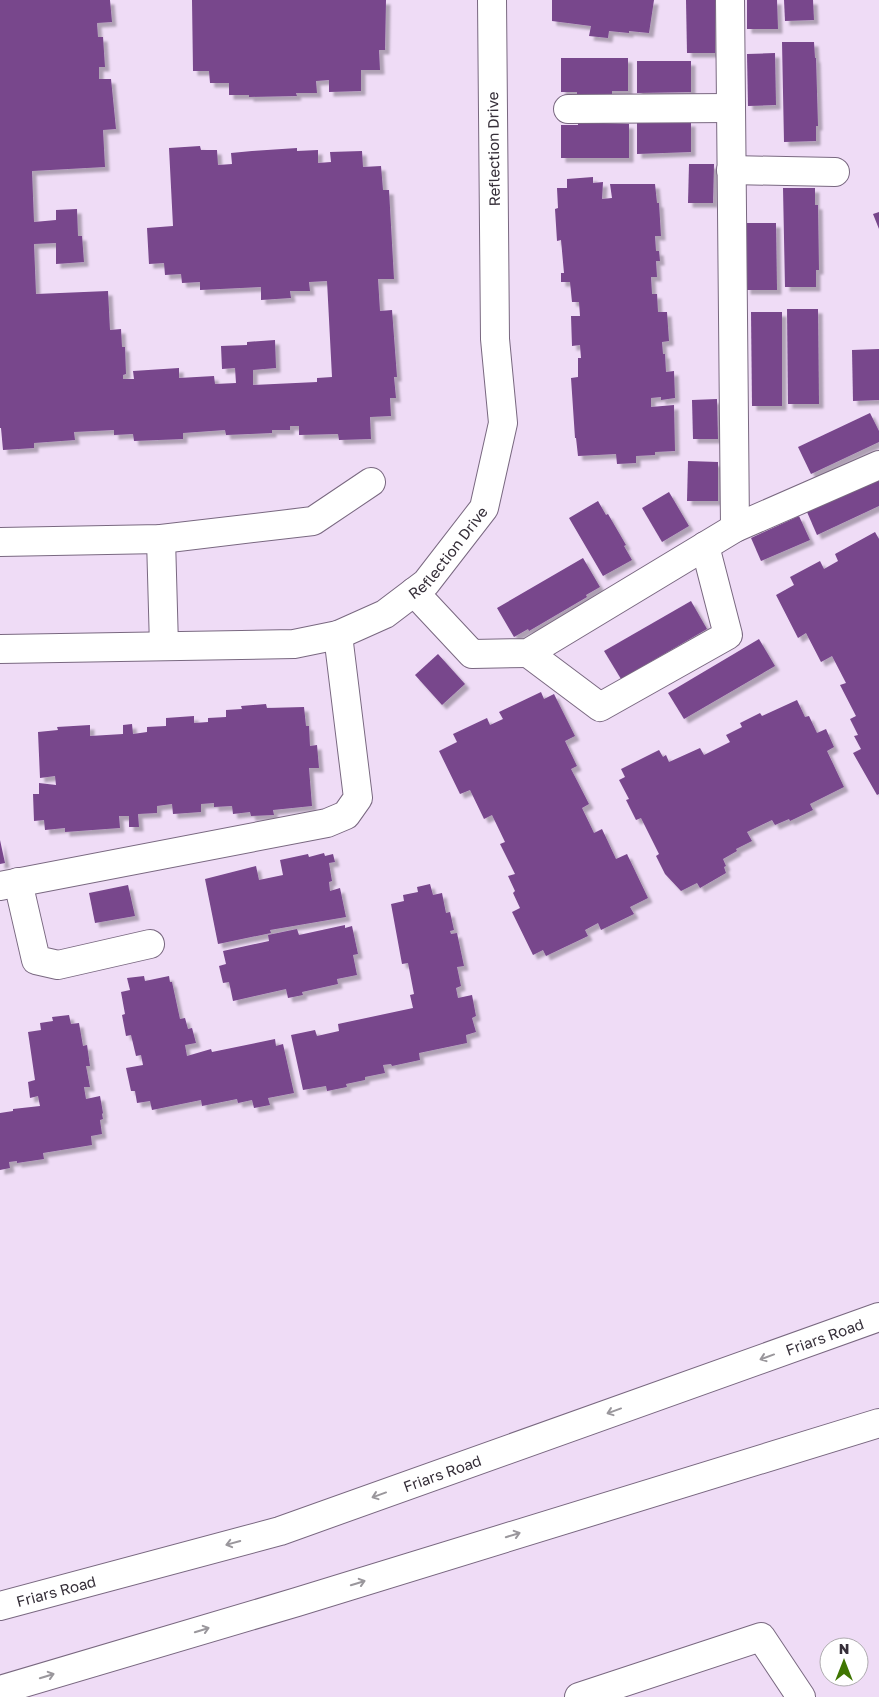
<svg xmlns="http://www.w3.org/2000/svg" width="879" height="1697" font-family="'Golos Text',sans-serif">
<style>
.building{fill:#78468c;filter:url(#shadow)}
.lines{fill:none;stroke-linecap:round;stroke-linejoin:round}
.minor-casing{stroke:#796880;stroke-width:30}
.major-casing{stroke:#796880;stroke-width:30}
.minor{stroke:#fff;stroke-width:28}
.major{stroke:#fff;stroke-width:28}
.oneway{stroke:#9a979c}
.labels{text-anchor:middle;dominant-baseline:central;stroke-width:5;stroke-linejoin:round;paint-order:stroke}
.street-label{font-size:15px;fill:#362f39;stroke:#fff}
</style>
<defs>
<filter id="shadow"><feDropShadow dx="4.5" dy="4.5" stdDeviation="1" flood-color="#0004"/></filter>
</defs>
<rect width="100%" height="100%" fill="#efdcf6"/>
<g class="building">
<path d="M0 0H110L112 22 97 23 98 37H103L105 67H99V79H111L116 129 103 130 105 167 32 171 34 222 56 220V210L77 209 78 236H82L84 262 56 264V243L34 244 36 294 108 291 110 330 121 329 122 347H125L126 374 123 375V379H134L133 371 179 368V378L214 376 215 384 236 383 235 368 222 369 221 346 247 345V342L275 340 276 368 253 370V385L317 382V378L332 377 327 281 309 282 310 291H290L291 298 261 300V287L200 290V282L182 283 181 274 165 275 164 263 149 264 147 228 173 226 169 148 200 146 201 150H217L218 165 232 164 231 153 252 151 297 148V151L318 150V163L331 162 330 152 362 151 363 167 381 166 383 190H389L394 279H378L380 311 392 310 397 377H394L396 398H390L391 416 370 417 371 439 339 440 338 434 299 435V426H290V430H272V433L226 435 225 430 183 433V439L134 441 133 434 114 435V430L74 432 75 440 34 443V448L3 450 1 428H0Z"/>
<path d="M192 0H386L385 50H379L380 70H361V91L329 92V80L316 81 317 93H296L297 96 249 97V95H229V83H210L209 71H193Z"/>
<path d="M552 0H654L649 33 629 31V33L609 31 608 38 589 36 591 26 552 21Z"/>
<path d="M686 0H715V53H687Z"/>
<path d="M747 0H777L778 29H747Z"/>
<path d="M784 0H813L814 20 785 21Z"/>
<path d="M782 42H814L815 58H816L818 126H816V141L784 142Z"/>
<path d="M775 53 776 105 748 106 747 54Z"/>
<path d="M561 58H628V91H612V94H577V92H561Z"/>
<path d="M637 61H691V92L637 93Z"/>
<path d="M578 122 629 124V158H561V125H578Z"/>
<path d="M691 122V152L637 154V123Z"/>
<path d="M689 164H714L713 203H688Z"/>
<path d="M593 177V183L603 182 602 199 612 198 610 184H655L657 203H659L661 236H655L656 251H659L660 261H656L657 277H651L652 294H657L658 312H667L669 341 662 342 663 354H665L666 372 674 371 675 398 661 400V397L651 398V407L674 405 675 451 655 452V455L636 456V463L617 464 616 454 578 456 576 438H575L571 378 578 377V358H581L580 345 572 346 571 316H580L579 302H572L570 282H561V273H564L561 240 557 241 555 209 558 208 557 188H567V179Z"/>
<path d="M783 188H815V205H818L819 270H816V287H785Z"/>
<path d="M879 212V229L873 214Z"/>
<path d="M745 223H776L777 290H746Z"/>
<path d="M787 309H818L819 404H788Z"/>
<path d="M751 312H782V406H752Z"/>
<path d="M879 349V400L853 401 852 350Z"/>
<path d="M717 399 718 439H693L692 400Z"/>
<path d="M870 413 879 431V442L811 474 798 447Z"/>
<path d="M688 461 718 462V501H687Z"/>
<path d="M879 479V506L817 535 807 512Z"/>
<path d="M669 492 689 526 662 542 642 508Z"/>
<path d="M598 501 606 515 608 514 626 545 624 546 632 560 603 576 569 518Z"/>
<path d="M799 516 810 540 761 561 751 538Z"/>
<path d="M875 532 879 539V794L877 795 853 753 861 749 854 736 858 735 850 719 856 716 840 685 846 683 832 656 821 662 806 633 798 638 776 595 794 585 790 577 820 561 824 569 838 561 835 554Z"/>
<path d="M583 558 600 587 586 595 587 597 529 631 528 629 514 637 497 608Z"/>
<path d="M691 601 707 629 621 679 604 651Z"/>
<path d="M759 639 775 666 684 719 668 693Z"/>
<path d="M438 654 465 684 442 705 415 675Z"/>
<path d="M541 692 544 699 554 694 575 736 565 741 577 766 571 769 589 804 582 808 594 833 602 829 616 859 627 854 648 898 630 907 634 914 601 930 598 923 585 930 588 936 546 956 543 950 533 955 512 912 520 908 513 893 515 891 508 876 515 874 500 844 505 842 492 815 484 819 470 790 460 794 439 751 457 742 453 734 487 718 490 725 503 719 499 712Z"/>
<path d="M797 700 805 717 809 716 817 733 826 729 834 747 827 751 844 787 810 804 813 810 790 821 789 819 775 825 772 820 747 832 752 841 736 849 737 851 723 859 726 866 724 867 726 873 700 888 697 883 681 891 665 874 656 856 659 854 641 818 636 820 626 800 629 799 619 780 625 777 621 769 659 750 663 757 666 755 669 762 700 748 704 755 730 742 726 735 742 727 740 723 760 713 762 716Z"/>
<path d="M266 704 267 708 304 707 306 726H309L310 746 317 745 319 768H309L312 806 273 810 274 815 251 816 250 812 233 814 232 806 214 807V803L201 804V812L173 814 172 804 157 806V813L138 814 139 827H129V816H119L120 828 65 832V828L45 830 44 820 34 821 33 794H39V783L56 785 55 776 40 778 38 732 58 730 57 727 90 725V736L123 734V725L132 724 133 734 147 732V727L166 726V718L194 716V723L208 722V718L226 717V710L242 709 241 706Z"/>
<path d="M0 840 5 863 0 864Z"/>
<path d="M324 853 325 856 333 854 335 862 329 863 332 881 329 882 330 891 340 888 346 917 270 930 271 933 218 944 205 879 256 866 259 880 283 875 280 860 308 854 309 857Z"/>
<path d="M430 884 433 895 442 893 446 913 450 912 454 930 450 931 451 934 457 933 464 966 457 967 461 986 456 988 458 998 472 995 476 1016 472 1018 476 1032 466 1035 467 1043 419 1053 420 1060 392 1066 391 1064 383 1065 385 1073 365 1077V1080L346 1084 347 1087 327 1091 326 1086 303 1090 291 1035 315 1030 317 1036 339 1031 338 1024 413 1008 410 995 414 994 408 963 402 964 391 904 404 901 403 895 418 892 417 887Z"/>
<path d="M128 885 135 916 95 923 89 893Z"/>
<path d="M345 925V928L352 926 358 954 353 955 357 975 337 979 338 984 302 992 303 995 288 998 286 989 233 1001 229 982 223 983 219 966 226 964 223 951 269 941 268 935 297 929 299 935Z"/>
<path d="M144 976 145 981 169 976 170 982H172L180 1019 185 1018 188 1029 192 1028 196 1043 185 1045 187 1056 211 1049 212 1052 275 1039 276 1046 283 1044 294 1093 268 1098 270 1105 254 1108 252 1100 238 1103 237 1099 202 1106 201 1100 152 1110 150 1101 137 1103 135 1091H131L126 1068 143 1065 141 1055 136 1056 131 1035 126 1036 122 1015 125 1014 121 992 130 990 127 978Z"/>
<path d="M69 1015 71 1024 79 1023 83 1046 87 1045 90 1066H86L90 1087H84L86 1099 100 1096 103 1113 102 1114 103 1119 100 1120 102 1134 91 1136 92 1145 43 1153 44 1159 17 1163V1161L9 1162 10 1168 0 1170V1113L13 1111V1109L40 1106 38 1096 30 1098 28 1082 35 1080 28 1032 41 1030 40 1023 53 1021 52 1017Z"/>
</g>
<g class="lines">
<defs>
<g id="minor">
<path d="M730 0 735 528"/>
<path d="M568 109 731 108"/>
<path d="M731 170 835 172"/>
<path d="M161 539 164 646"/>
<path d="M0 542 161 539 313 521 371 482"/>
<path d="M414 592 472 654 528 653 735 528 879 465"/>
<path id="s1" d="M0 649 294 644 338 635 385 614 426 583 484 508 503 423 495 339 492 0"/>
<path d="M528 653 600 707 728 635 705 546"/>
<path d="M18 882 36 960 58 965 150 944"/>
<path d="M0 886 327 823 346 815 358 798 338 635"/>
<path d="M579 1697 761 1637 801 1697"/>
</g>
<g id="major">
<path id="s2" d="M0 1606 280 1531 879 1317"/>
<path d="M0 1690 297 1602 879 1423"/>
</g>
</defs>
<use href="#minor" class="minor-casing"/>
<use href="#major" class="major-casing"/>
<use href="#minor" class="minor"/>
<use href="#major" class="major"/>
</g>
<defs><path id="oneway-shaft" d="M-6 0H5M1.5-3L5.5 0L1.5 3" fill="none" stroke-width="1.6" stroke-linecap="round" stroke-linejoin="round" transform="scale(1.25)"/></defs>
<g class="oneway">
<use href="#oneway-shaft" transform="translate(767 1357) rotate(160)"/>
<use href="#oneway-shaft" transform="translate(614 1411) rotate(160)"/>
<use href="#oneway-shaft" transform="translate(379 1495) rotate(160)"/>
<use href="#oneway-shaft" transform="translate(513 1535) rotate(-17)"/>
<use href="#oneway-shaft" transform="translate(233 1543) rotate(165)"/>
<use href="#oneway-shaft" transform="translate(358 1583) rotate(-17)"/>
<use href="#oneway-shaft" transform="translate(202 1630) rotate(-17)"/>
<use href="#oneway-shaft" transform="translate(47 1676) rotate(-17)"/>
</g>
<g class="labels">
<g class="street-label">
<text transform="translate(493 149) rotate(-91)">Reflection Drive</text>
<text stroke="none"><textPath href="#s1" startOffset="479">Reflection Drive</textPath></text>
<text stroke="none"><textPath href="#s2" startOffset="868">Friars Road</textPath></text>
<text stroke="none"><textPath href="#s2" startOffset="462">Friars Road</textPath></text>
<text stroke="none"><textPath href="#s2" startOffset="58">Friars Road</textPath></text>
</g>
</g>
<g transform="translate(844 1662)"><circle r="24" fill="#ffffff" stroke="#afacb0"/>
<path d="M0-4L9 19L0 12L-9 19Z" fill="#3f7502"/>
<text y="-8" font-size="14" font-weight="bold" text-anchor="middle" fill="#362f39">N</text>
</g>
</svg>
